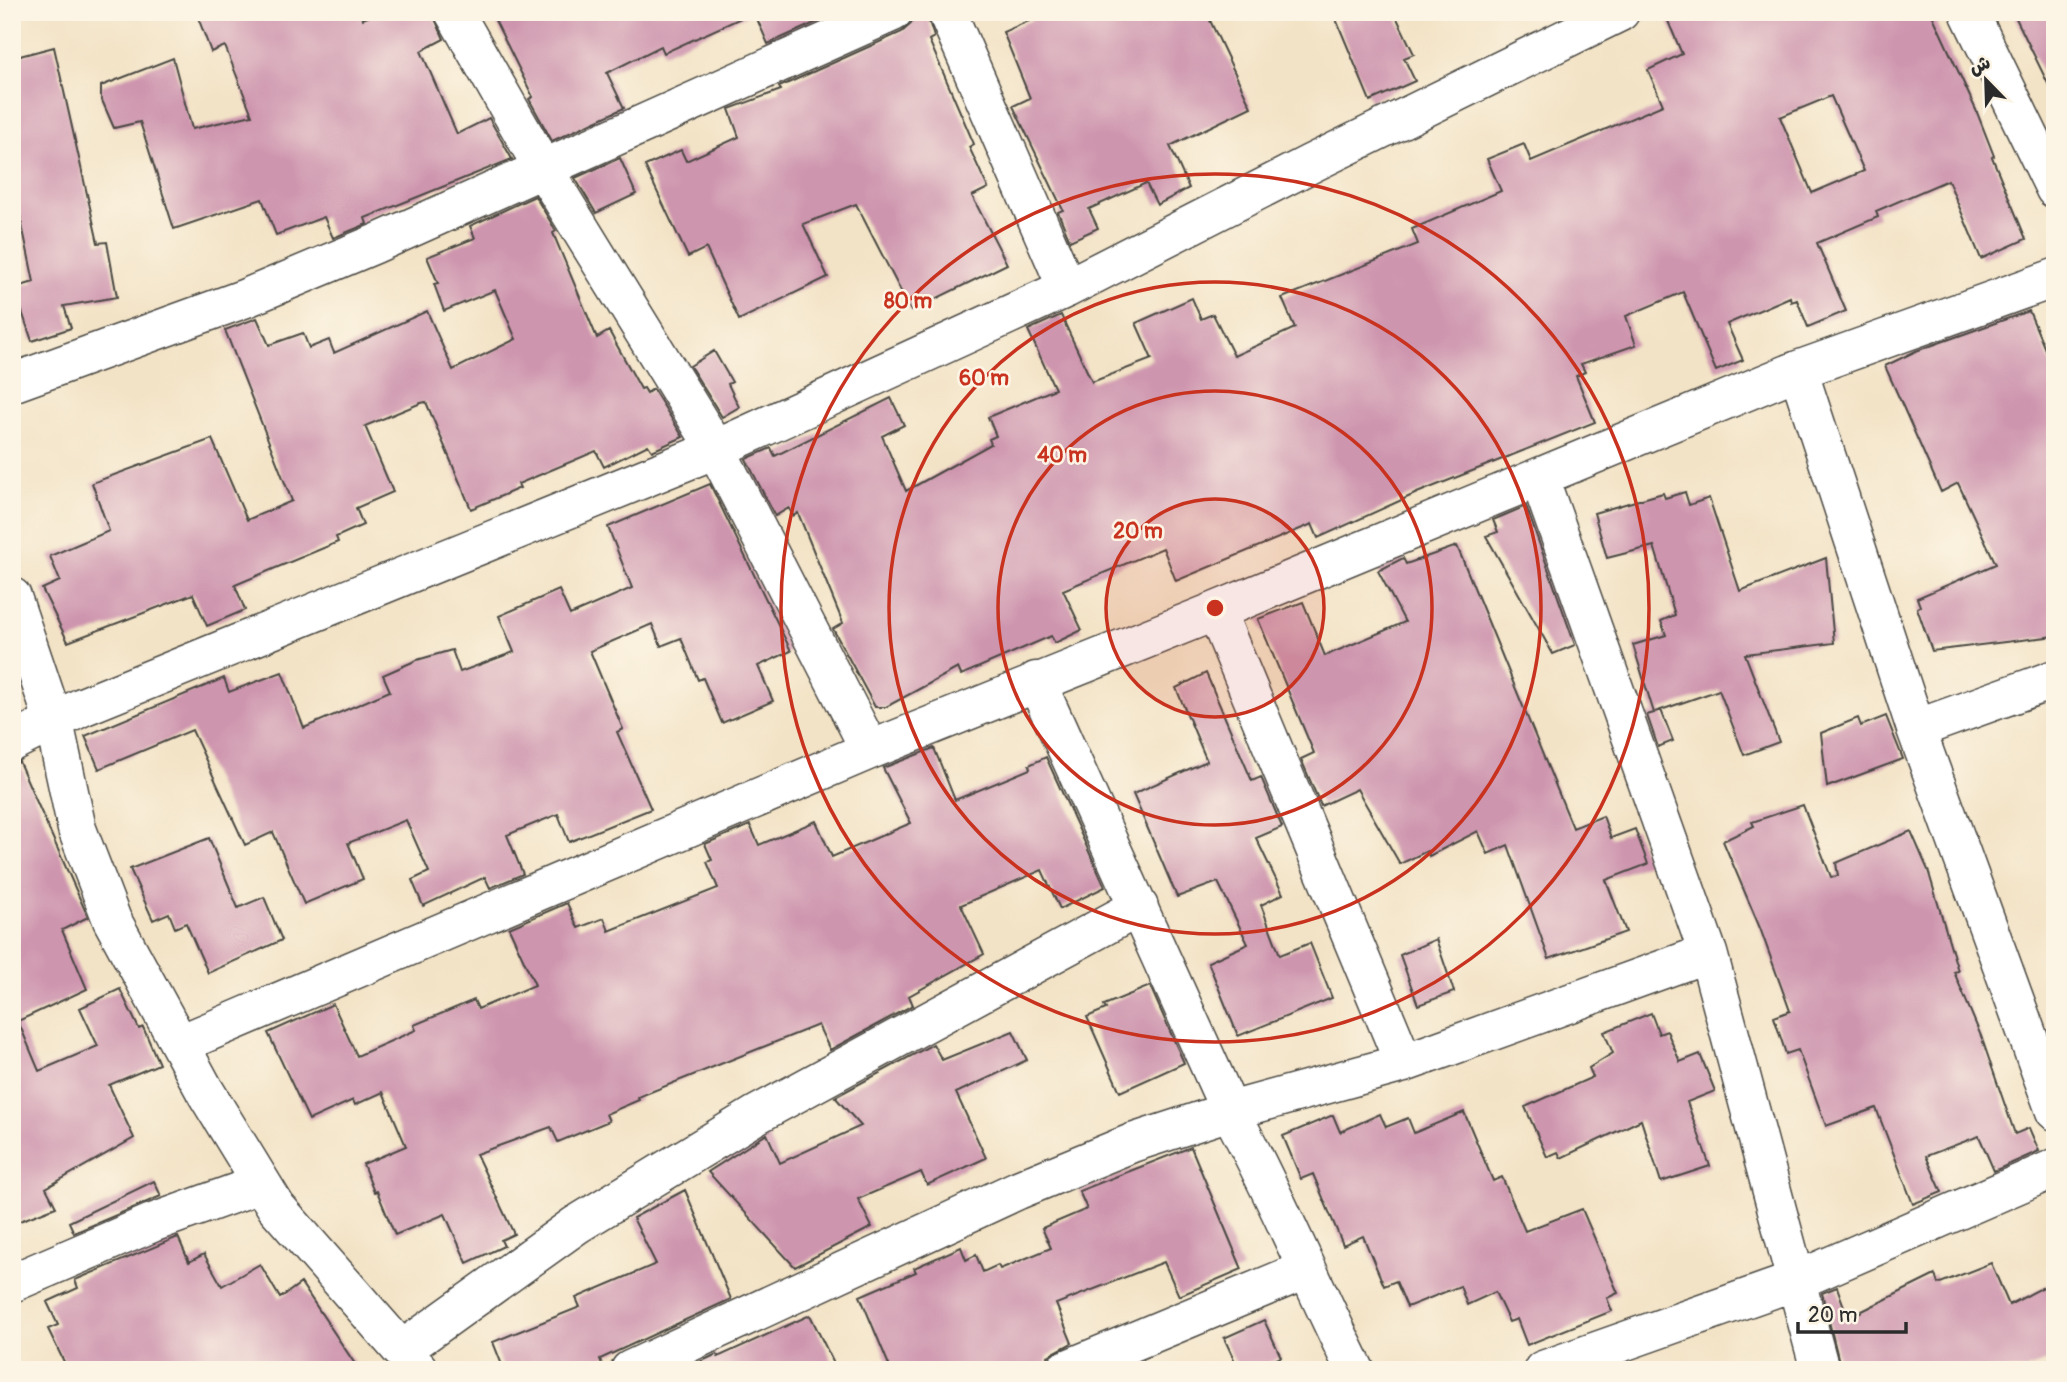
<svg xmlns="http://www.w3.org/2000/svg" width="2067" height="1382" font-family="Pangolin,'Playpen Sans Arabic',sans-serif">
<rect width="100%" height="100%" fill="#fcf5e5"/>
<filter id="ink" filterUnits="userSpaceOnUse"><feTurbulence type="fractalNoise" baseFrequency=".0143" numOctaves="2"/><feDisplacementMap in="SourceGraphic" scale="14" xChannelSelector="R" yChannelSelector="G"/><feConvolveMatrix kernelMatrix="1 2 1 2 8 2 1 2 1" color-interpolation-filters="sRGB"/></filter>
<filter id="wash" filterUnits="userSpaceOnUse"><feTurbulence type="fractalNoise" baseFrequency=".00686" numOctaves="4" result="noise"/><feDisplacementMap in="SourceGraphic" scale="28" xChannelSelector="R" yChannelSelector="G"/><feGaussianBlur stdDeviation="1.57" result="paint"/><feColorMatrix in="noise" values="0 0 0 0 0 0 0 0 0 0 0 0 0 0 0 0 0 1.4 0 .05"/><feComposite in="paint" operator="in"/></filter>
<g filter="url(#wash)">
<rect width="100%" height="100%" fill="#f3e3c6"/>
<g id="blocks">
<!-- building -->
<path fill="#ce95ae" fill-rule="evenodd" d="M196 12H360L363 19 380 12H432L444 39 421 51 457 134 489 118 512 159 365 218 367 224 333 238 324 217 276 235 262 199 174 229 140 122 114 128 101 98V86L173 58 192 129 252 115 225 46 211 52Z
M479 12H839L768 44 754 12 664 53 661 46 607 73 624 108 552 141 529 99 533 97 492 14 483 18Z
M915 12H926L934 37 929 40 974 144 969 147 988 188 972 196 1007 264 911 311 856 204 803 224 828 277 739 320 706 248 688 257 645 166 681 150 686 161 739 137 729 109 781 90 779 87 786 84 902 32 911 24Z
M1050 12H1206L1251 107 1170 146 1189 188 1157 205 1146 183 1089 209 1098 228 1070 241 1058 212 1063 210 1013 106 1030 98 1003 32Z
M1333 12H1394L1414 54 1404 58 1415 81 1370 101Z
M1690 12H1931L1976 110 1994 156 1992 157 2026 239 1981 259 1948 180 1876 211 1878 217 1817 243 1846 311 1808 327 1797 300 1791 302 1790 297 1727 324 1743 360 1716 371 1683 292 1626 316 1636 345 1581 364 1585 372 1576 376 1595 422 1417 493 1318 538 1312 524 1176 581 1163 548 1063 590 1082 630 1055 643 1051 636 961 675 958 668 886 707H875L833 629 843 623 798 513 793 516 789 508 775 516 746 459 771 448 775 456 891 398 904 425 882 436 906 491 991 444 989 439 996 436 988 417 1055 389 1028 330 1061 315 1092 382 1152 359 1136 323 1192 298 1201 319 1213 314 1234 356 1295 328 1282 298 1418 244 1412 229 1501 191 1487 159 1524 144 1531 161 1663 105 1648 70 1682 54 1668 21ZM1831 96 1864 171 1812 193 1780 117Z
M2013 12H2055V98Z
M54 47 98 243 107 242 117 297 64 306 71 328 32 341 14 288 34 282 12 177V58Z
M620 158 636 194 596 213 575 178Z
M535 196 556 231 553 233 597 338 609 331 641 389 644 388 647 393 653 389 683 437 652 451 648 445 604 467 596 451 518 484 520 488 471 509 426 402 421 403 365 426 393 492 356 508 363 525 336 537 338 542 235 585 245 610 207 626 193 594 68 642 42 589 60 581 50 556 109 531 92 483 212 439 247 520 292 501 225 330 257 318 269 345 303 333 309 348 329 340 334 353 427 311 453 370 516 339 495 290 444 311 434 284 438 283 427 257 475 238 470 226Z
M2029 311 2055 373V636L1932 651 1917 608 1920 606 1917 598 1996 564 1958 483 1941 492 1885 366 1916 351Z
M714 351 732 382 728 384 739 407 722 417 690 366Z
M710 484 791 651 758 666 773 701 722 723 703 678 698 680 681 638 661 646 652 624 590 651 623 729 617 732 651 809 569 842 558 814 507 835 523 874 490 888 485 877 423 906 412 880 429 872 406 820 348 843 363 879 304 904 273 832 245 845 192 730 99 769 85 736 224 678 229 692 282 672 304 728 390 691 383 675 417 660 452 650 460 672 514 652 499 616 559 590 570 615 632 588 608 527Z
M1685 492 1689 505 1709 498 1740 591 1826 558 1834 643 1745 654 1779 742 1744 755 1719 690 1655 712 1661 710 1673 741 1658 747 1647 715 1654 713 1633 645 1666 635 1661 621 1675 615 1654 546 1607 558 1594 513 1663 493 1665 498Z
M1526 506 1575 645 1553 654 1486 536 1498 532 1493 520Z
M1457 546 1573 828 1603 816 1611 838 1635 829 1648 864 1606 880 1626 932 1549 959 1508 845 1488 854 1478 831 1429 856 1427 851 1400 864 1357 789 1321 806 1301 759 1314 753 1258 619 1303 602 1325 656 1405 622 1378 571 1403 558 1406 564Z
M1206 673 1252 781 1261 777 1282 827 1256 838 1283 894 1261 905 1280 955 1310 943 1332 998 1238 1036 1208 962 1248 944 1218 882 1177 897 1133 794 1207 761 1176 688Z
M1886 716 1903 759 1827 787 1821 733 1858 718 1861 726Z
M934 748 955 800 1030 769 1029 765 1046 757 1105 887 1060 909 1042 870 961 905 984 954 909 996 913 1005 830 1050 818 1025 638 1097 639 1100 606 1114 609 1121 558 1142 551 1127 476 1154 514 1234 501 1240 504 1246 467 1263 445 1214 395 1235 377 1191 374 1192 363 1164 406 1146 383 1092 355 1105 353 1100 309 1120 268 1033 333 1004 357 1056 416 1030 414 1025 474 1000 478 1009 535 985 509 928 567 903 578 928 604 918 609 931 718 888 707 862 712 860 705 844 750 825 759 845 816 821 832 857 911 823 883 768Z
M19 762 88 917 62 930 87 989 18 1021 39 1071 98 1046 80 1008 120 989 139 1029 143 1027 159 1064 109 1085 134 1138 46 1188 56 1207 12 1224V764Z
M1803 805 1831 877 1838 876 1836 863 1911 831 1928 870 1958 971 1954 972 1981 1036 2015 1134 2029 1128 2039 1151 1994 1171 1979 1136 1926 1156 1942 1192 1913 1204 1876 1108 1826 1126 1798 1050 1786 1054 1774 1017 1790 1011 1760 928 1723 841 1754 826 1752 822Z
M209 838 238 908 264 897 282 940 208 973 186 923 175 928 169 913 153 920 130 869Z
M1436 939 1454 992 1418 1005 1400 955Z
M1150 986 1184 1063 1120 1092 1087 1017 1106 1009 1104 1005Z
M1651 1013 1659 1034 1667 1031 1680 1062 1700 1054 1715 1091 1687 1102 1710 1166 1661 1182 1641 1120 1561 1158 1558 1152 1547 1157 1525 1107 1593 1077 1589 1068 1613 1053 1604 1032Z
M1013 1031 1027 1060 956 1093 986 1158 927 1185 921 1172 858 1199 872 1227 795 1267 708 1172 767 1134 780 1163 861 1126 835 1097 933 1044 942 1060Z
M1464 1112 1493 1181 1502 1177 1525 1231 1582 1209 1618 1293 1607 1298 1612 1311 1527 1345 1517 1319 1509 1322 1495 1292 1467 1305 1460 1286 1407 1307 1396 1281 1384 1286 1363 1236 1343 1245 1313 1174 1301 1179 1283 1136 1333 1115 1340 1132 1380 1114 1386 1127 1408 1118 1414 1133Z
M1191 1147 1242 1269 1179 1296 1164 1262 1056 1304 1072 1343 1048 1356 1044 1370H891L860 1296 916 1272 914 1268 961 1247 966 1260 976 1255 983 1272 998 1265 1000 1269 1051 1248 1042 1228 1087 1209 1079 1191Z
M154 1181 161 1196 74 1233 69 1222Z
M685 1190 731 1299 600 1359 604 1370H504L493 1342 580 1307 576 1298 656 1264 633 1218Z
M178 1237 189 1262 204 1254 222 1286 260 1264 280 1298 301 1283 359 1370H68L48 1329 58 1325 47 1302 78 1288 75 1280Z
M1991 1263 2009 1305 2055 1281V1357L2025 1370H1841L1822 1293 1837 1287 1848 1318 1935 1275 1938 1284Z
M810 1315 837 1370H683L717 1354 718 1357Z
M1264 1320 1281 1357 1254 1370H1239L1224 1338Z"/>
</g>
</g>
<g filter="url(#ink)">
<use href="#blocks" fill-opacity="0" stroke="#494742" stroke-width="2"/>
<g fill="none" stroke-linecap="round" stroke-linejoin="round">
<defs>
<path id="minor" d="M454 12 544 170 716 449 870 750
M947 12 1067 288
M1969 12 2055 189
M1798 370 1916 729 2055 1111
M12 383 246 298 375 244 893 12
M1539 477 1708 953 1820 1370
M12 597 54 722 77 829 112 920 205 1091 276 1207 419 1370
M1216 611 1404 1063
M1036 681 1230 1111C1276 1195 1312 1284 1355 1370
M1916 729 2055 679
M12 742 82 707 716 449 1067 288 1310 164 1620 12
M180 1044 870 750 1216 611 1798 370 2055 278
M12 1283 152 1223 260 1184
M402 1350 576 1225 756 1115 1139 907
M630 1370 1018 1190 1132 1143 1230 1111 1404 1063 1708 953
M1065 1370 1305 1270
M1543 1370 1798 1280 2055 1168"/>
</defs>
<!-- minor casing -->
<use href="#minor" stroke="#494742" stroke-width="41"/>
<!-- minor -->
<use href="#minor" stroke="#fff" stroke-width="38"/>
</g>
</g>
<!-- distance rings -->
<circle cx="1215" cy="608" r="109" fill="#c8321e" fill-opacity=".12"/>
<g fill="none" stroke="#c8321e" stroke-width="3.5">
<circle cx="1215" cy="608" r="109"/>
<circle cx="1215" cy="608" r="217"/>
<circle cx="1215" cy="608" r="326"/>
<circle cx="1215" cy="608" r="434"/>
</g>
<circle cx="1215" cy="608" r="10" fill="#c8321e" stroke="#fcf5e5" stroke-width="3.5"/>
<g font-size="21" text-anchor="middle" font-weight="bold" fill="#c8321e" stroke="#fcf5e5" stroke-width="5" stroke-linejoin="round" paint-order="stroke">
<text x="908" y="308">80 m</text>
<text x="984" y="385">60 m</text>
<text x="1062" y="462">40 m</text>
<text x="1138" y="538">20 m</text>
</g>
<!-- margin -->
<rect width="2067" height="1382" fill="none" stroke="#fcf5e5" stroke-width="42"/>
<!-- north arrow -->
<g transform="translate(1986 80) rotate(337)" stroke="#fcf5e5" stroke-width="5" paint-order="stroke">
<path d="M0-5L12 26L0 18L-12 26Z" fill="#2b2b2b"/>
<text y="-10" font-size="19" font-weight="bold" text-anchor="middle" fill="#2b2b2b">ش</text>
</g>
<!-- scale -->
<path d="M1798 1322v10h108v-10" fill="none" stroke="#2b2b2b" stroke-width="3.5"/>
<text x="1808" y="1322" font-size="21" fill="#2b2b2b" stroke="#fcf5e5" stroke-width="5" paint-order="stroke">20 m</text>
</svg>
